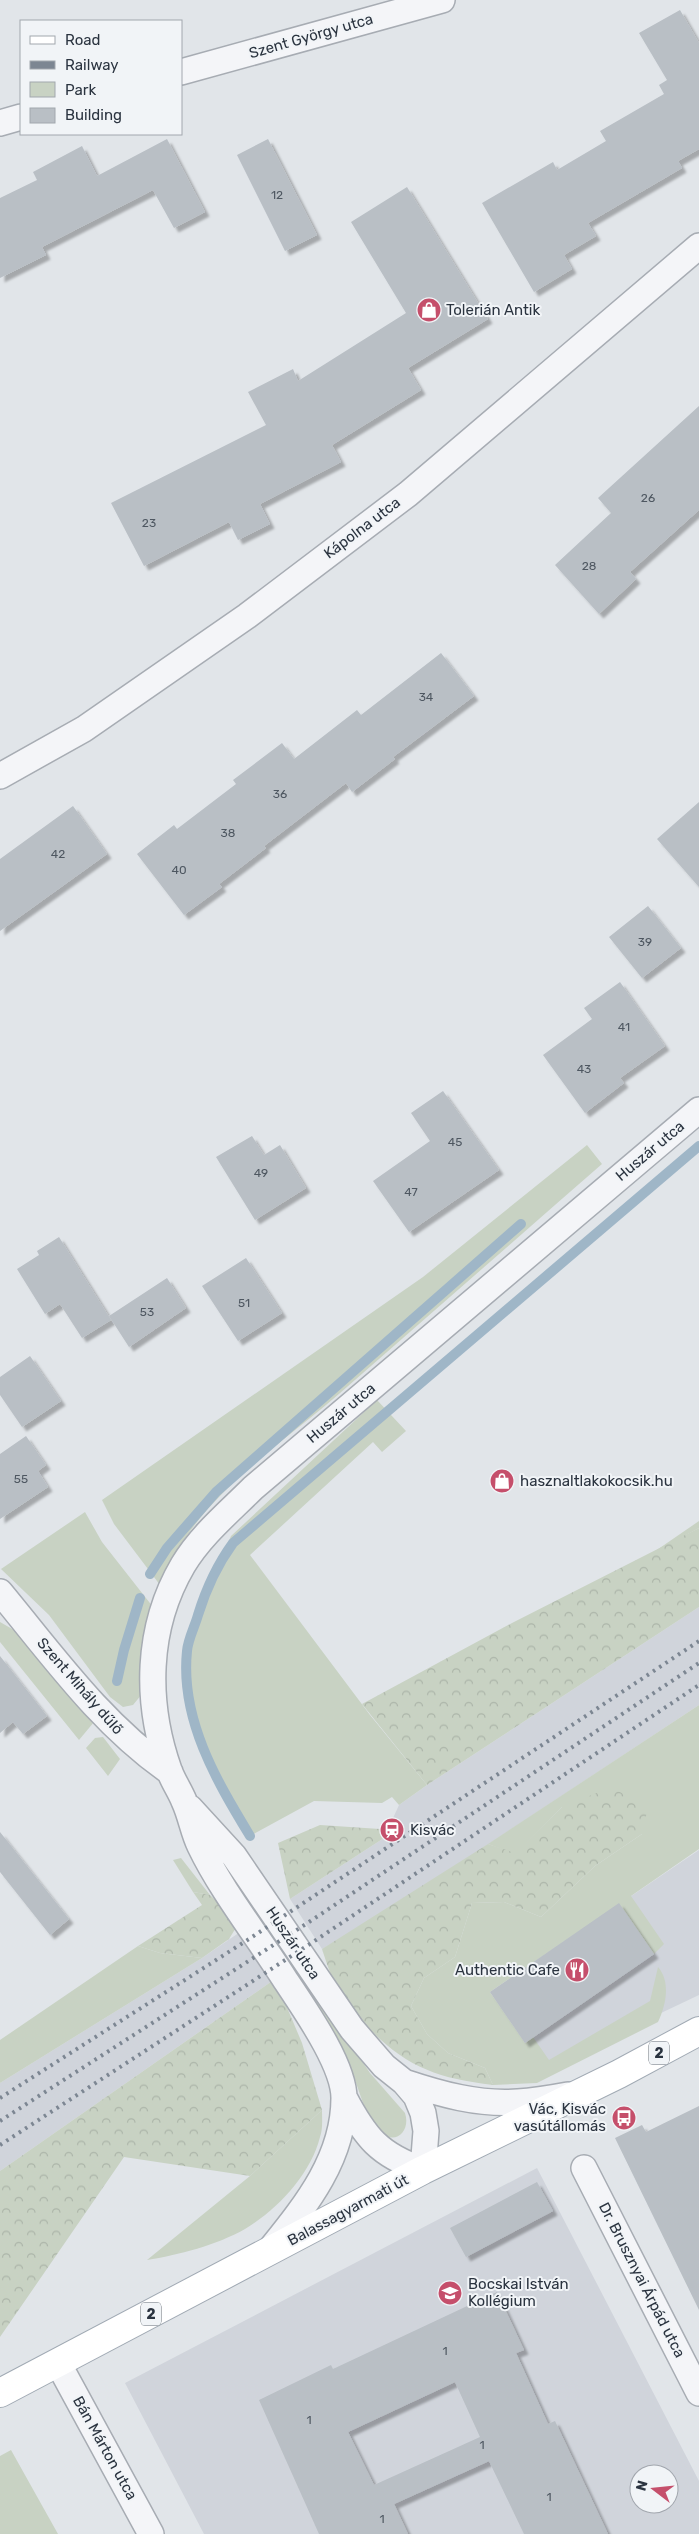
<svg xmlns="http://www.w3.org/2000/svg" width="699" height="2534" font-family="Rubik,sans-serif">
<defs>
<pattern id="forest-crowns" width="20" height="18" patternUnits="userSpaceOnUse" patternTransform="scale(1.25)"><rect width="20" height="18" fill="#c8d2c3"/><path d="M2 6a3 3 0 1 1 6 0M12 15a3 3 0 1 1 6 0" fill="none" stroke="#acb5a9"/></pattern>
<filter id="shadow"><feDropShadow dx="4.5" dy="4.5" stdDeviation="1" flood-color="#0004"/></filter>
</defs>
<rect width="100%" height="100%" fill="#e1e5e9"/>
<!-- built -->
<path fill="#d0d4db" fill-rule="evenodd" d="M699 1607V1705L371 1922 322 1949 290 1899 384 1838 399 1805 427 1785Z
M699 1850V1995L541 2070 490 1992Z
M243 1930 275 1979 0 2171V2083L202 1958Z
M537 2168 699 2481V2534H204L125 2383ZM639 2474H669V2504H639Z"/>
<!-- green -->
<path fill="#c8d2c3" d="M587 1145 602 1164C517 1238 432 1313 347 1387 279 1447 195 1497 160 1585L114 1524 102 1500 423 1277Z
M377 1400 406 1431 382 1452 373 1442 250 1555 370 1715 427 1785 399 1805 392 1797 382 1803 314 1801 250 1836 219 1785 205 1754 187 1693V1646L202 1602 231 1536Z
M85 1512 102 1542 153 1607 142 1694 133 1705 123 1707 110 1697 49 1615 1 1569Z
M699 1521V1528L651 1554Z
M0 1622 26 1637 58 1674 70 1698 94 1722 79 1740 0 1642Z
M699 1705V1849L631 1896 664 1944 654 1954 619 1904 490 1992 525 2043 533 2037 549 2060 650 2001 658 1967C671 1982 666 2005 658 2022L537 2083 493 2085 485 2068 448 2053 427 2034 411 2006 424 1978 455 1957 472 1903 504 1902 541 1917 595 1866 642 1834 562 1807 515 1854 488 1844Z
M103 1737 120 1759 108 1776 86 1748 95 1738Z
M181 1858 210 1895 193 1892 173 1860Z
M138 1946 160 1953 202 1958 0 2083V2040Z
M297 1965 370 2073 405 2113C411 2131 395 2146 381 2132 362 2114 360 2086 348 2064 330 2032 309 2001 290 1970Z
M322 2110C322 2119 323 2129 320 2137 311 2174 277 2210 245 2229 217 2245 178 2255 147 2260L250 2176Z
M11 2450 58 2534H0V2456Z"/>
<!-- forest -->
<path fill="url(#forest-crowns)" d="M699 1528V1607L427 1785 362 1704 512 1623Z
M609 1788 649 1803 642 1834 595 1866 541 1917 504 1902 472 1903 455 1957 424 1978 411 2006 427 2034 448 2053 485 2068 493 2085C435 2078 403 2066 362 2021 355 2013 344 2005 340 1995 332 1980 327 1964 322 1949L488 1844 515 1853 562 1807Z
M320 1825 380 1829 384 1838 290 1899 278 1843Z
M193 1892 210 1895 227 1911 237 1926 229 1939 202 1958 160 1953 138 1946 202 1905Z
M275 1979 302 2043 322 2110 250 2176 124 2157 0 2337V2171Z"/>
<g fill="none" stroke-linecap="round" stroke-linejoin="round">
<!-- stream -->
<path stroke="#9fb6c7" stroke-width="10" d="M150 1574 167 1548 216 1492 521 1224
M117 1681 124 1650 140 1598
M250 1836C216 1780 180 1719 187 1651 188 1639 195 1626 198 1615 206 1589 217 1565 233 1543L699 1146"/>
</g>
<!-- building -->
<path fill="#b9bfc5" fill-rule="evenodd" filter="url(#shadow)" d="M680 10 699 43V149L678 161 682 168 588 223 596 236 564 255 572 269 534 292 482 203 553 162 557 170 606 141 600 131 664 94 659 85 667 80 639 33Z
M167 139 205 212 174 228 153 190 42 247 46 255 0 278V198L37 180 33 172 82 146 97 176Z
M268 139 317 235 285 251 237 155Z
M407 187 488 319 408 368 421 390 332 445 341 462 260 504 270 524 238 540 229 522 144 566 111 503 266 425 248 392 293 369 298 381 406 313 351 222Z
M699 406V510L630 572 636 579 599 614 555 565 611 513 598 498Z
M441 653 474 696 393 757 395 759 352 792 346 783 264 846 266 848 219 884 222 887 184 915 137 854 174 825 177 829 236 784 233 780 282 743 294 759 357 710 361 715Z
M699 802V887L657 839Z
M73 806 107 854 0 931V859Z
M648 906 681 948 642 978 609 937Z
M620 982 665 1046 620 1078 624 1083 585 1113 543 1055 592 1019 584 1008Z
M443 1091 499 1170 409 1232 373 1181 430 1141 411 1113Z
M252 1136 264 1155 280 1145 306 1188 255 1220 216 1157Z
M59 1237 111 1320 82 1338 60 1304 45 1314 17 1269 39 1255 37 1251Z
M246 1258 282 1313 238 1341 202 1286Z
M167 1278 186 1308 129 1347 109 1316Z
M30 1356 61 1401 22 1427 0 1395V1377Z
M26 1436 46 1465 38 1471 48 1487 0 1519V1454Z
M0 1656 47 1716 23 1734 13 1722 0 1733Z
M0 1832 69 1919 50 1935 0 1872Z
M619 1903 654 1954 525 2043 490 1992Z
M699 2106V2310L615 2138 642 2125 646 2132Z
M537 2182 553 2211 466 2257 450 2228Z
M497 2292 524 2350 516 2353 548 2424 555 2421 608 2534H524L489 2461 394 2504 408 2534H319L259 2400 331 2365 333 2369ZM455 2382 480 2437 374 2485 348 2432Z"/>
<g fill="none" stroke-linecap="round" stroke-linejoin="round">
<defs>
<path id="minor" d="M181 72 442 0
M0 123 21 117
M0 776 84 729 247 616 408 494 699 246
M0 1592C53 1656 101 1724 170 1772
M190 1808 234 1856 352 2029 384 2066 404 2082 416 2096 423 2113 426 2131 423 2170C379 2155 365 2137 344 2097
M404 2082C440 2094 479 2105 518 2102 535 2101 552 2098 568 2095
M584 2168 699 2393
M269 2251C305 2206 344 2159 344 2098 344 2064 303 2007 284 1978 258 1937 221 1890 200 1846 193 1832 191 1816 184 1801 180 1791 173 1781 169 1770 145 1702 146 1628 183 1565 201 1535 229 1512 253 1488L699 1110
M58 2363 151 2534"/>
<path id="primary" d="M0 2393 423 2170 619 2074 699 2031"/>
</defs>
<!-- minor casing -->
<use href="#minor" stroke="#a7acb3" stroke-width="28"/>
<!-- primary casing -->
<use href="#primary" stroke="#a1aab4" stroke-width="30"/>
<!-- minor -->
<use href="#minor" stroke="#f4f5f8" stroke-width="25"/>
<!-- primary -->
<use href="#primary" stroke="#fff" stroke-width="28"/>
<!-- rail -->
<path stroke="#7c8692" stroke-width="4" stroke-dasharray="2.5 5" stroke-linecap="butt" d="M0 2098 249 1939 699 1641
M0 2121 306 1924 699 1663
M0 2145 316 1940 699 1685"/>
</g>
<!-- icons -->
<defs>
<symbol id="shop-disc" viewBox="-11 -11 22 22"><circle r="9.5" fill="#c54f6b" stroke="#f1f4f7"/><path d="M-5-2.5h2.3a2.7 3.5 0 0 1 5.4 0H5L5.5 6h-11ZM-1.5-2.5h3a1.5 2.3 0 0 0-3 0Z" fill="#fff"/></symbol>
<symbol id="station-disc" viewBox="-11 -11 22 22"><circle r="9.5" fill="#c54f6b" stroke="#f1f4f7"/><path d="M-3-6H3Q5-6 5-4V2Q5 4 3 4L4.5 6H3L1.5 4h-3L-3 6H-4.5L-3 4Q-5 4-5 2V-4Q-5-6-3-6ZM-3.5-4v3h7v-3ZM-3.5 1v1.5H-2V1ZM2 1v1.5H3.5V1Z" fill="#fff"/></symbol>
<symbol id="restaurant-disc" viewBox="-11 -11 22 22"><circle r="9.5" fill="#c54f6b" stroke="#f1f4f7"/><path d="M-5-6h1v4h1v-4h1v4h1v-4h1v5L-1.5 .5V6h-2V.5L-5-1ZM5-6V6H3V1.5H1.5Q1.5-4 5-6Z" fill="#fff"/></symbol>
<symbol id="bus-disc" viewBox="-11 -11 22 22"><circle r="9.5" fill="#c54f6b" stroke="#f1f4f7"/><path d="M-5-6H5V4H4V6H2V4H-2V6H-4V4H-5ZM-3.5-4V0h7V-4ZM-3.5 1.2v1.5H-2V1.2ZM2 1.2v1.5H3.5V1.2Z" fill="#fff"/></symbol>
<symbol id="school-disc" viewBox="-11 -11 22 22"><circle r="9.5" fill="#c54f6b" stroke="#f1f4f7"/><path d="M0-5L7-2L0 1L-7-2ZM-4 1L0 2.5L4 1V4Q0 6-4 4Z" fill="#fff"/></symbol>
</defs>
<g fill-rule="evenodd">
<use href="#shop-disc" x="415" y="296" width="28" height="28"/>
<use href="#shop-disc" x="488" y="1467" width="28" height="28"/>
<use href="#station-disc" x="378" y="1816" width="28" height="28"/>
<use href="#restaurant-disc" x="563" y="1956" width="28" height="28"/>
<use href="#bus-disc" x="610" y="2104" width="28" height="28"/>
<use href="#school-disc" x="436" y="2279" width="28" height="28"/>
</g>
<g text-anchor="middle" stroke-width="4" stroke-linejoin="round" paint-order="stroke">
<!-- number labels -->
<g font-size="12" fill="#4e5761">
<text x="277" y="199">12</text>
<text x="648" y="502">26</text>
<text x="149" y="527">23</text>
<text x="589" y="570">28</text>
<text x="426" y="701">34</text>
<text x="280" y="798">36</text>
<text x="228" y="837">38</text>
<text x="58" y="858">42</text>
<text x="179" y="874">40</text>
<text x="645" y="946">39</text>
<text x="624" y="1031">41</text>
<text x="584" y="1073">43</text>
<text x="455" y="1146">45</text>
<text x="261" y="1177">49</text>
<text x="411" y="1196">47</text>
<text x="244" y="1307">51</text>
<text x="147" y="1316">53</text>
<text x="21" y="1483">55</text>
<text x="445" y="2355">1</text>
<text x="309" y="2424">1</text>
<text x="482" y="2449">1</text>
<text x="549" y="2501">1</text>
<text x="382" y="2523">1</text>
</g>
<!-- shield labels -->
<g fill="#f1f4f7" stroke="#666e77" stroke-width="1">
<rect x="649" y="2041.5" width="20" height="23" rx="4"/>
<rect x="141" y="2302.5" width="20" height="23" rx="4"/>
</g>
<g font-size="14" font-weight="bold" fill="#2b3440">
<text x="659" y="2058">2</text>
<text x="151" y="2319">2</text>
</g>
<!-- street labels -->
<g font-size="15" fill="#2b3440" stroke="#f1f4f7">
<text transform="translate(311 36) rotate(-16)" y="5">Szent György utca</text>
<text transform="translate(362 528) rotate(-37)" y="5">Kápolna utca</text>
<text transform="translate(650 1151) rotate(-40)" y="5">Huszár utca</text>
<text transform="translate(341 1413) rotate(-40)" y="5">Huszár utca</text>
<text transform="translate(80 1686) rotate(49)" y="5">Szent Mihály dűlő</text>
<text transform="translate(293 1943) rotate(56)" y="5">Huszár utca</text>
<text transform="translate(348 2210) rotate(-28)" y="5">Balassagyarmati út</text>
<text transform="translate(642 2280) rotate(63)" y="5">Dr. Brusznyai Árpád utca</text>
<text transform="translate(105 2448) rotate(61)" y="5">Bán Márton utca</text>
</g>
<!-- poi labels -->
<g font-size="15" fill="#2b3440" stroke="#f1f4f7" text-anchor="start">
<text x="446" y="315">Tolerián Antik</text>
<text x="520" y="1486">hasznaltlakokocsik.hu</text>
<text x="410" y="1835">Kisvác</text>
<text x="560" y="1975" text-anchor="end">Authentic Cafe</text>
<text x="606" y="2114" text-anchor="end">Vác, Kisvác<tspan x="606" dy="17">vasútállomás</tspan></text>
<text x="468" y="2289">Bocskai István<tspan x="468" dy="17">Kollégium</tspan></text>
</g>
</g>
<!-- legend -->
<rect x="20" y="20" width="162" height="115" fill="#f1f4f7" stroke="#a2a7ae"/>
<rect x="30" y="36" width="25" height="8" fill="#ffffff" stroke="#a2a7ae"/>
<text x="65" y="45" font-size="15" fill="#2b3440">Road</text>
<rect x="30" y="61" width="25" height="8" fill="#7c8692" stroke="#a2a7ae"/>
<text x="65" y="70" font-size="15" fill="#2b3440">Railway</text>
<rect x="30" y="82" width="25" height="15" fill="#c8d2c3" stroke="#a2a7ae"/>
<text x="65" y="95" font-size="15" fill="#2b3440">Park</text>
<rect x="30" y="108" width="25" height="15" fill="#b9bfc5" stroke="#a2a7ae"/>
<text x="65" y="120" font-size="15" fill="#2b3440">Building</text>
<!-- north arrow -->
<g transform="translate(654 2489) rotate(286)"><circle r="24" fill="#f1f4f7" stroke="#a2a7ae"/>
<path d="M0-4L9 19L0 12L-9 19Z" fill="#c54f6b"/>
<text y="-8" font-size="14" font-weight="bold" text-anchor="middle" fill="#2b3440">N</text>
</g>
</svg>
